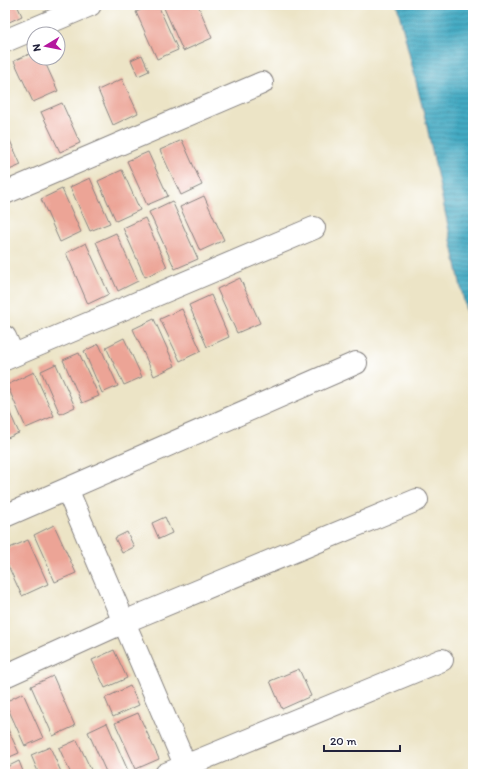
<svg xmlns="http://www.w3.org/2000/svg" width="478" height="779" font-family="Itim,sans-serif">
<defs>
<pattern id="water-rules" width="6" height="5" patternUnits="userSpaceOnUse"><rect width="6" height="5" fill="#43aac3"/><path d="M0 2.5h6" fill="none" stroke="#388aa0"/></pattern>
</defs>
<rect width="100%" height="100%" fill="#fff"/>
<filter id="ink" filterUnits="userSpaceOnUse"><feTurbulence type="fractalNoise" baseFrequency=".025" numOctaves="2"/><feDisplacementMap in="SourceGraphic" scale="8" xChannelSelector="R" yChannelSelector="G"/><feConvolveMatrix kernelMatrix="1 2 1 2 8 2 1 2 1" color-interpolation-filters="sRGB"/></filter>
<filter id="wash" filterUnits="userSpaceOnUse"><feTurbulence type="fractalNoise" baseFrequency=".012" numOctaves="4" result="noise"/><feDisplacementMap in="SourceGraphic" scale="16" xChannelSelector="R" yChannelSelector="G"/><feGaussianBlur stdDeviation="0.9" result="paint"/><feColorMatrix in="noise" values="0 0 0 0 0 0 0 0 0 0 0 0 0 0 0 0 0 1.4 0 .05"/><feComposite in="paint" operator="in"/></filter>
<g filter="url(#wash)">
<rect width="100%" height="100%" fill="#ece4c6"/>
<!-- water -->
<path fill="url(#water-rules)" stroke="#32667f" d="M397 5H473V344L426 122Z"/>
<g id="blocks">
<!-- building -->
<path fill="#eca496" d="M5 5H17L22 16 5 24Z
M151 5H158L178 50 157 59 136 12Z
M170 5H198L212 38 183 51 164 8Z
M34 52V58H43L58 91 33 102 14 61Z
M142 55 149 71 138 76 131 60Z
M122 79 138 113 113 125 98 90Z
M62 103 80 143 60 152 41 112Z
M7 134 21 165 7 171 5 167V135Z
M182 140 202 185 181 195 160 150Z
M148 152 168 196 147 205 127 161Z
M122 170 140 210 116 221 98 181Z
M90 178 110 223 90 231 70 187Z
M62 189 81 232 60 242 41 199Z
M204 196 224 240 200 251 180 207Z
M172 201 198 259 175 269 149 212Z
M145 218 167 267 145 277 123 228Z
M116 233 138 281 118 291 96 242Z
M86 243 109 294 88 304 66 253Z
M240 278 260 323 237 333 217 289Z
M211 295 229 337 207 347 189 305Z
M182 309 201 351 180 361 160 319Z
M154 319 175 366 154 376 133 329Z
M124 338 142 377 124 385 106 347Z
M99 344 118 386 102 393 84 351Z
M79 353 99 396 82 403 63 360Z
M56 364 75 407 60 414 41 371Z
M34 372 54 416 26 428 7 385Z
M5 402 19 433 5 439Z
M165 517 172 533 159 539 152 523Z
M54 525 76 573 55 582 34 535Z
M127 532 134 547 122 553 115 538Z
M28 540 48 584 22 596 5 559V550Z
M114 650 127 678 105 688 92 660Z
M299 669 311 696 282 709 270 681Z
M53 676 75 726 53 736 31 686Z
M130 686 139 705 113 717 105 698Z
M23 693 43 738 25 746 5 702Z
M138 713 159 759 136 769 115 723Z
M5 723 19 753 5 759Z
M107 723 129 773 127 774H107L88 732Z
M77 740 93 774H71L59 748Z
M50 747 62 774H39L31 755Z
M19 761 24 774H5V768Z"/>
</g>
</g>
<g filter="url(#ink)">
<use href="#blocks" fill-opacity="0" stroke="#878380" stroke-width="1"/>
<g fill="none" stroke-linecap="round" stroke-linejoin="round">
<defs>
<path id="minor" d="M5 41 90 5
M5 193 262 83
M5 337 13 355
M5 359 314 228
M67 489 189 774
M5 516 356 363
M5 676 124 622 417 500
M166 774 442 660"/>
</defs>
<!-- minor casing -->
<use href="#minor" stroke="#878380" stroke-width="24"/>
<!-- minor -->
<use href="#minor" stroke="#fff" stroke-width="22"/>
</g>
</g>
<!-- margin -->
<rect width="478" height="779" fill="none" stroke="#fff" stroke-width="20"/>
<!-- north arrow -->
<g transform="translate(46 46) rotate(260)"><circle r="19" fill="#ffffff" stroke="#a7a7b1"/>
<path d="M0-3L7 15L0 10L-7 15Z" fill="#b5179e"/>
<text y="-6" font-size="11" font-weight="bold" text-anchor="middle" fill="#22223b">N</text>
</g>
<!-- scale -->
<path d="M324 745v6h76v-6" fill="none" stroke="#22223b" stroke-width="2"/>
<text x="330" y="745" font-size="12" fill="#22223b" stroke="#ffffff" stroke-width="3" paint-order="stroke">20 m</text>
</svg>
